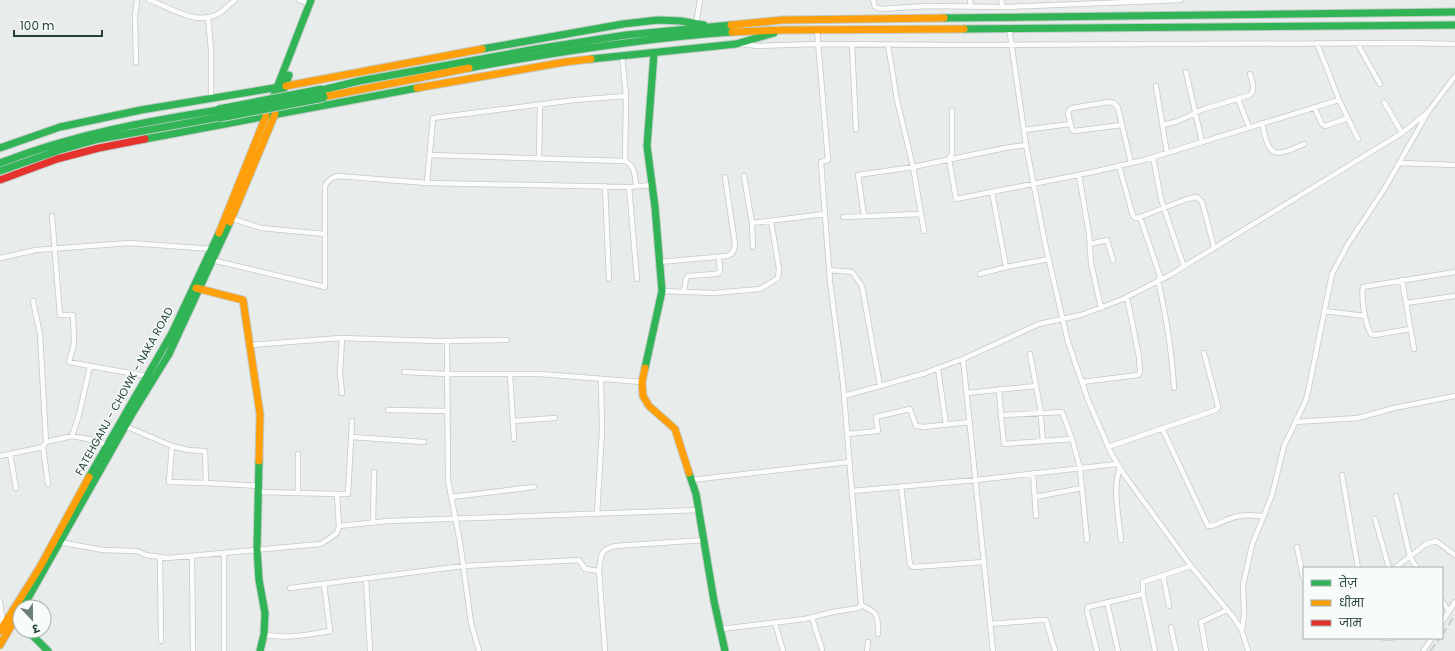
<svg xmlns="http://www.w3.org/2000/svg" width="1455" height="651" font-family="Poppins,'Noto Sans Devanagari',sans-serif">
<rect width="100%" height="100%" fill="#e8edeb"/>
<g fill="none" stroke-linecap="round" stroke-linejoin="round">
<defs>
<path id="street" d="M149 0C170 7 195 26 218 14 224 10 229 5 235 0
M299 0 309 4
M873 0 875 7 881 9 927 6 1003 7 1181 0
M970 0 971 7
M1001 0 1003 7
M208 17 211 50V98
M696 24 700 0
M1009 27 1026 145 1046 248 1068 342 1088 400 1111 453 1123 473 1191 566 1234 618 1242 631 1248 651
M1317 43 1339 100 1358 139
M1357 43 1380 84
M740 44 758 46 817 44 967 45 1410 43 1455 44
M852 44 856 130
M888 45 897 100 913 167 924 231
M136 62 135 17 137 0
M1186 72 1202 142
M1156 86 1167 153
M1238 99 1249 127
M1384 102 1402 133
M1314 107 1322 124 1325 126 1348 118
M952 110V154L949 159 956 199 1093 172 1144 160 1339 100
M1262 123C1269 156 1272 159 1304 144
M1122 125 1074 131 1072 130 1068 113 1069 110 1072 108 1109 102 1114 103 1118 108 1131 163
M1163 125 1178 121 1204 109 1250 95C1256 89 1252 81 1250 74
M1024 130 1070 124
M430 155 625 161 626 96 622 56
M1153 157 1161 199 1184 267
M539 158 540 104
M625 161C635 166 635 176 636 186
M1400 163 1455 165
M1119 166 1133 216 1135 218 1140 217 1187 199 1197 197 1202 202 1214 247
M1079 175 1089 234 1091 263 1101 308
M744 176 752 223 753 247
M427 183 433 118 575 100 626 96
M605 186 609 279
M629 187 637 279
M992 192 1006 267
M52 216 60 315H73L74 344 69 362 90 366 79 415 72 436
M864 216 858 175 913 167 1005 148 1026 145
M843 217 921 214
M1140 217 1161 279
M752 223 825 214
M325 234V186C328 180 331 178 338 176L427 183 629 187 652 185
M1090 244 1107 240 1113 260
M0 258 36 250 130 243 212 249
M212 260 325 287V234L261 228 230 218
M659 262 727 256C733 254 734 251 735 244L725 177
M829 270 852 272 862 286 880 386
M980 274 1006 267 1049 259
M1158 280C1166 316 1172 352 1174 388
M1402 280 1414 349
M662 291 714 293 760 289 778 278 779 269 771 221
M684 292 686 278 688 276 715 274 719 273 720 271 719 257
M1406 303 1455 296
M1324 311 1365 316
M1410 329 1375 335 1371 334C1365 324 1361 299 1363 287L1455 272
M342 338 340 373 342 393
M447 341 448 480 460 542 471 623 479 651
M250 345 340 338 440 341 507 340
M1030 354 1040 407 1043 441
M90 366 147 376
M938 368 963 359
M404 372 446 374H540L642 382
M510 374 514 439
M1082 382 1138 375 1140 372 1139 357 1127 297
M999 389 1001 415
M967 393 1036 386
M844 396 926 373 938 368 946 425
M388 410 448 411
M513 421 555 418
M1295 422 1358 418 1394 408 1455 396
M125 426 172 446 169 482 206 483
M1162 428 1208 526C1214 527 1221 522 1226 520 1239 514 1250 515 1264 516
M847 434 878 431 876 417 910 409 916 426 923 427 970 422
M351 437 424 442
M1072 439 1062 412 1001 415 1004 444 1072 439 1080 468 1087 540
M46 442 72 436 93 440 107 445
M172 446 188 450 205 451 206 483 259 486
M43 447 48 484
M1108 447 1216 410 1218 407 1217 402 1204 353
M10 454 16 488
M298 454V493
M0 456 43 447 46 442 40 334 33 301
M1120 468C1112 489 1119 518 1121 540
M1033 473 1036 516
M1342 475 1358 568
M691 480 849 462
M901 486 910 565 914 567 984 562
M852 491 976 480 1117 464
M259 492 337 494 339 526
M337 494H348L352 421
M1396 496 1410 557 1417 568
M451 497 534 487
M1035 497 1082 488
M597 514 602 431 601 379
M1375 519 1389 568
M373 523 374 472
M58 542 103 550 137 551 146 555 167 558 321 544 337 533 339 526 388 521 699 510
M1297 547 1304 581
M192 556 193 651
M160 557 161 641
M1395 568 1426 544 1436 541 1455 555
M599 571 605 651
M1163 575 1169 606
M366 579 370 651
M290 588 463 566 579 560 585 569 599 571C601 556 599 550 615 546L704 540
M0 601 3 626
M1442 601 1449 611
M1107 602 1118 651
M861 605C879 613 878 616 878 634
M812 618 822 649
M1442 622 1455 602
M775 623 783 651
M990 624 1041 620H1046L1055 651
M1171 627 1176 651
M721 629 805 619 833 612 858 608 860 607 861 603 843 383 830 281 821 162 828 160 817 30
M1242 631 1244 614 1243 585 1252 545 1272 495 1284 446 1306 400 1309 387 1332 274 1348 244 1385 188 1428 112 1455 76
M264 634C283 640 311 634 330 631L324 584
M1384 638H1392
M224 651V553
M867 651 868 642
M993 651 963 359 1039 324 1081 315 1123 299 1170 275 1402 133 1428 112
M1097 651 1087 611 1088 607 1143 594
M1155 651 1143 594V582L1191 566
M1206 651 1201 622 1227 610
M1423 651 1432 638"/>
<path id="fast" d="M944 18 1455 12
M964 29 1455 25
M482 49 623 24 658 20 681 21 704 25
M591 59 736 44 774 33
M469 68C556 52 644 38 732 32
M322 90 359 81 536 49 626 35 731 25
M275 114 289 75
M266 116 311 0
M145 139 417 88
M0 148 60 127 141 110 286 86
M0 163C73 135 142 122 219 110
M0 171 60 150 99 139 220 117
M645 368 662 291 655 207 647 146 654 53
M259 461 257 549 259 580 265 613 264 634 260 651
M689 473 696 494 714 601 725 651
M89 477 172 333 219 233
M23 607 132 414 169 354 230 222
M28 631 48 651"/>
<path id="slow" d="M731 25 782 20 944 18
M732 32 784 30 964 29
M286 86 482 49
M417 88 565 62 591 59
M323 97 469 68
M230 222 275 114
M219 233 266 116
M196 288 243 300 260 414 259 461
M645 368 642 382 643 396 649 406 675 429 689 473
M0 631 40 567 89 477
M0 645 20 611"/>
<path id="jam" d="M0 180 57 159 99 148 145 139"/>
</defs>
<!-- street casing -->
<use href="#street" stroke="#c5cac8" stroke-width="6"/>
<!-- fast casing -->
<use href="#fast" stroke="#c3cbc8" stroke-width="9"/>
<!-- slow casing -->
<use href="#slow" stroke="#c3cbc8" stroke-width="9"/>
<!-- jam casing -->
<use href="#jam" stroke="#c3cbc8" stroke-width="9"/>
<!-- street -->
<use href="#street" stroke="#fcfcfc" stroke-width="4.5"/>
<!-- fast -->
<use href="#fast" stroke="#30b455" stroke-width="7"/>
<!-- slow -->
<use href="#slow" stroke="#ff9f0a" stroke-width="7"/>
<!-- jam -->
<use href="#jam" stroke="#e5322d" stroke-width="7"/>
<!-- rail -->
<path stroke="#c9cdcc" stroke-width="2" stroke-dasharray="8 4" stroke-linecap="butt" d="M1442 635 1455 615
M1430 651 1440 638"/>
<defs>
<path id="fast-bridge" d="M219 110 322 90
M220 117 323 97"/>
</defs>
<!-- fast-bridge casing -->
<use href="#fast-bridge" stroke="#c3ccc9" stroke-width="11" stroke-linecap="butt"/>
<!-- fast-bridge -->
<use href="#fast-bridge" stroke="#30b455" stroke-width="9"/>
</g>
<g text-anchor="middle" stroke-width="3" stroke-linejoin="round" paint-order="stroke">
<!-- street labels -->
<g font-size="11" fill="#24423a" stroke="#f7fbf9">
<text transform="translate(124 391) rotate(-61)" y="4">FATEHGANJ - CHOWK - NAKA ROAD</text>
</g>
</g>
<!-- legend -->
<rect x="1303" y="567" width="140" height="72" fill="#f7fbf9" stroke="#a3b1ad"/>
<rect x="1311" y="580" width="20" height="6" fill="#30b455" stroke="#a3b1ad"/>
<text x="1339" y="587" font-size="12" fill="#24423a">तेज़</text>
<rect x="1311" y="600" width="20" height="6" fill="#ff9f0a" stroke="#a3b1ad"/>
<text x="1339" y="607" font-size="12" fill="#24423a">धीमा</text>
<rect x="1311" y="620" width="20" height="6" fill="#e5322d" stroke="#a3b1ad"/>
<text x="1339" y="627" font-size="12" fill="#24423a">जाम</text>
<!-- north arrow -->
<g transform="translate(32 619) rotate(158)"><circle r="19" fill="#f7fbf9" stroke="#a3b1ad"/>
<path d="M0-3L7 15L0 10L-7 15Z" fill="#697e78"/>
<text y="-6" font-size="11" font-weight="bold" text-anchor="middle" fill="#24423a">उ</text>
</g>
<!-- scale -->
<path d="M14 30v6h88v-6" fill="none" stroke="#24423a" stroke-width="2"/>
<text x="20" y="30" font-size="12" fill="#24423a" stroke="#f7fbf9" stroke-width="3" paint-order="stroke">100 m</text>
</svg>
